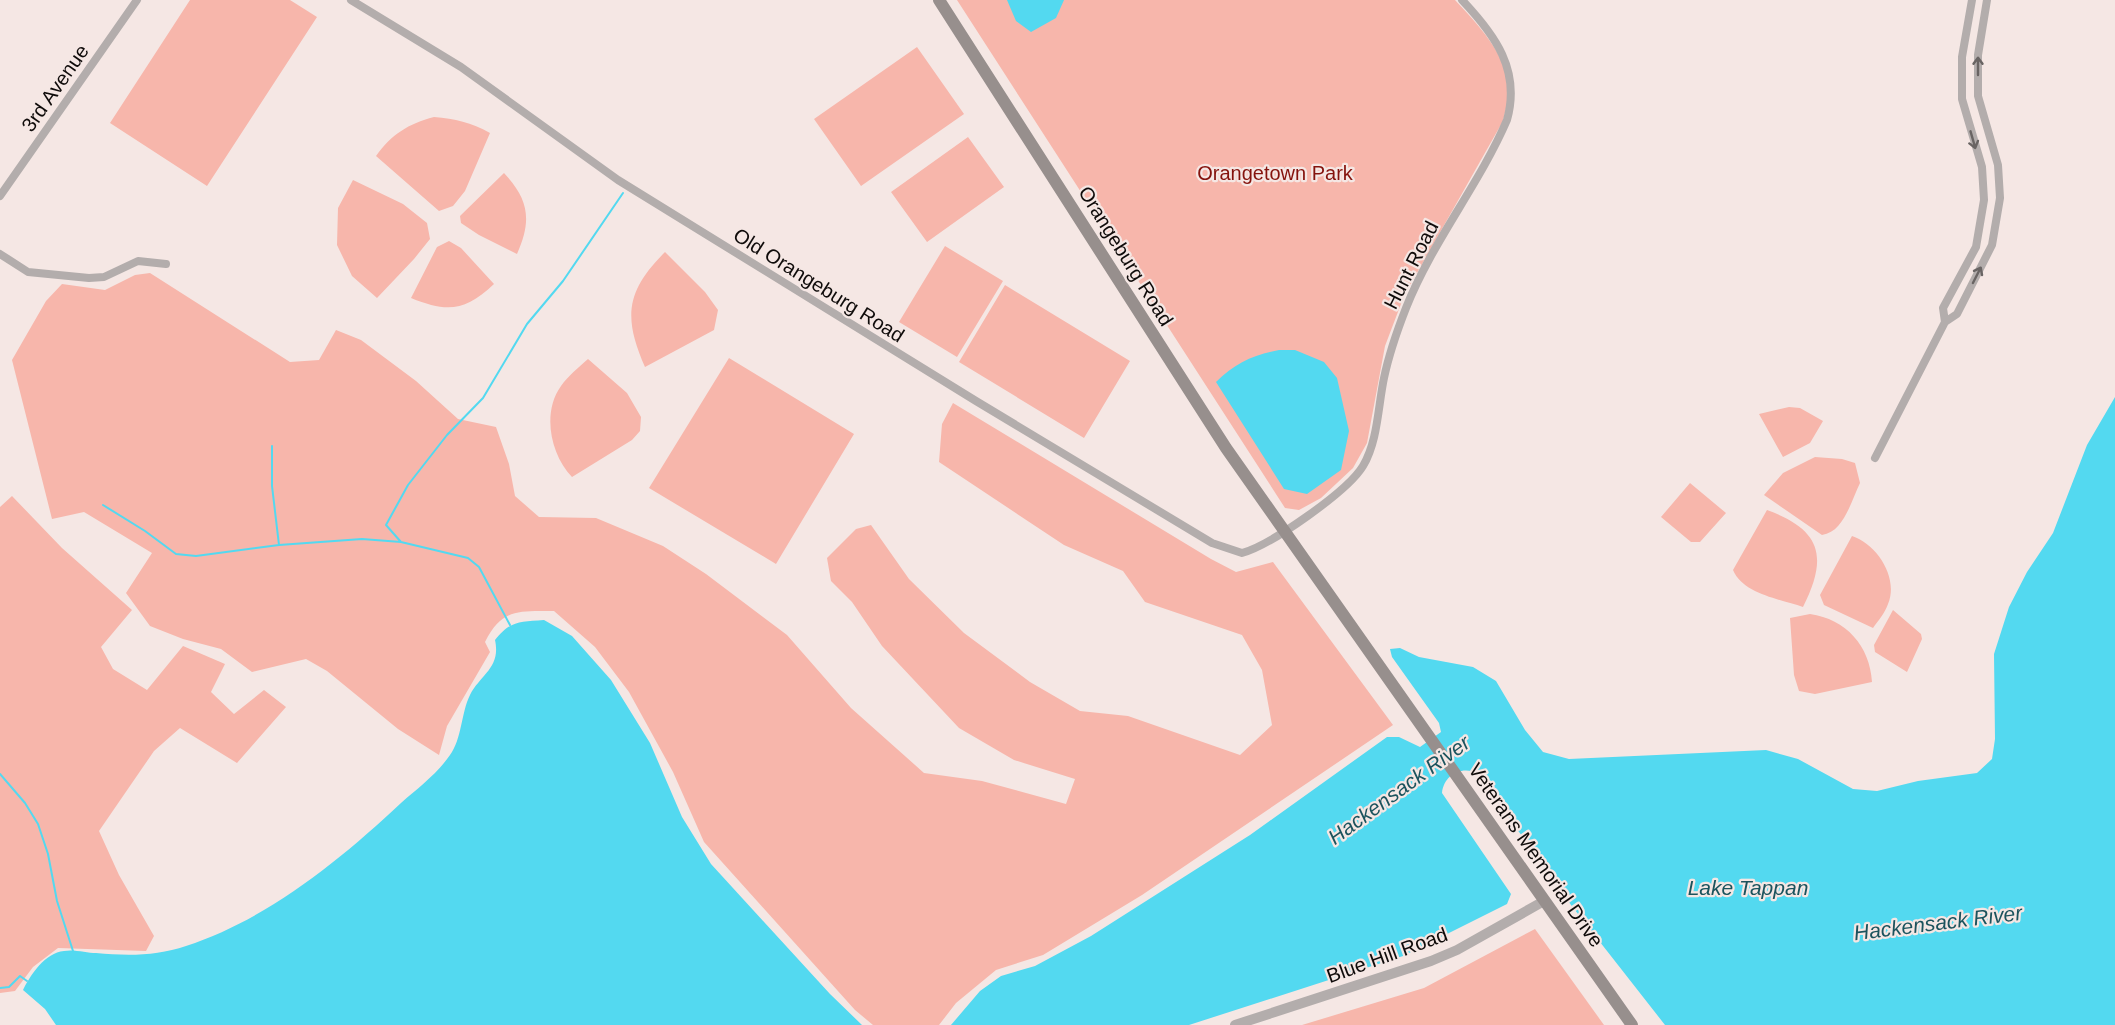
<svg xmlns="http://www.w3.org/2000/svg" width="2115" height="1025" font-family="Arial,sans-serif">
<rect width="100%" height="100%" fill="#f5e7e4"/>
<!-- green -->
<path fill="#f7b6ab" d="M190 0H290L317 17 207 186 110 123Z
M957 0H1455C1476 22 1511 59 1509 93 1508 102 1505 112 1503 121L1404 296 1385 346 1367 443 1353 468 1321 498 1299 510 1285 508Z
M917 47 964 114 861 186 814 119Z
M434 117C455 119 471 122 490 133L465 191 453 206 439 211 376 156C392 134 408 124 434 117Z
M968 137 1004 187 927 242 891 192Z
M504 173C529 200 532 220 517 254L479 235 461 223 460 216Z
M353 180 403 204 427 223 430 239 414 259 377 298 352 276 337 245 338 208Z
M449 241 461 248 494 284C465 311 448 313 411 298L437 247Z
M945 246 1003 281 957 357 899 322Z
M665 252 705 292 718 310 714 330 645 367C623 317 626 291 665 252Z
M150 273 290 362 319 360 336 330 361 340 416 381 458 419 496 427 509 464 515 496 539 517 596 518 663 546 706 574 787 635 851 708 924 773 982 781 1066 804 1075 779 1014 760 959 728 882 646 852 602 831 581 827 558 856 529 871 525 909 579 964 633 1030 682 1080 711 1128 716 1240 755 1272 725 1262 670 1242 635 1145 602 1123 571 1064 545 939 462 942 424 953 403 1211 559 1236 572 1273 562 1393 725 1142 895 1043 955 996 970 956 1003 939 1025H873L855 1010 704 842 673 772 629 692 595 647 554 611C519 611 502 608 485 642L490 652 447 726 439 755 398 729 327 671 306 659 252 672 221 649 183 639 150 626 126 593 152 553 84 512 52 519 12 360 46 301 62 284 105 290 135 275Z
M1005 285 1130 361 1084 438 959 362Z
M729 358 854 434 776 564 649 488Z
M588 359 627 393 641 417 640 431 632 440 572 477C550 454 542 412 561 386 568 376 579 367 588 359Z
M1789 407 1800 408 1823 421 1810 443 1783 457 1759 414Z
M1815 457 1842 459 1855 463 1860 483C1851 501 1844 532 1822 535L1764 495 1783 473Z
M1690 483 1726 513 1700 542H1691L1661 517Z
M12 496 62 548 132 610 101 647 113 669 147 690 183 646 225 664 211 692 234 714 264 690 286 707 237 763 180 728 154 751 99 831 119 875 154 936 146 951 58 948 33 967 15 991 0 993V507Z
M1767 510C1822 530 1828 557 1803 607 1780 599 1743 594 1733 570Z
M1852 536C1877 544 1899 578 1888 604 1885 613 1878 621 1873 628L1824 605 1820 595Z
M1893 610 1921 634 1922 639 1907 672 1875 652 1874 645Z
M1810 614C1846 619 1870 646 1872 682L1815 694 1799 691 1794 675 1790 618Z
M1535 929 1604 1025H1302L1424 988Z"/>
<!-- water -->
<path fill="#53d9f0" d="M1007 0H1064L1056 18 1031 32 1016 21Z
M1279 350H1295L1324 362 1337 378 1349 431 1341 470 1307 494 1284 489 1216 382C1235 363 1253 355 1279 350Z
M2115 397V1025H1665L1571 905 1477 773C1461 766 1444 775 1442 793L1511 894 1507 904 1403 956 1189 1025H951L980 991 1001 976 1035 966 1091 936 1250 835 1387 737H1399L1420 747 1441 732 1439 723 1392 657 1390 649 1400 648 1419 657 1473 667 1496 681 1525 730 1543 752 1569 759 1766 750 1798 759 1853 789 1877 791 1918 781 1977 773 1992 759 1995 739 1994 654 2009 607 2027 572 2053 533 2087 445Z
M544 620 572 636 611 680 650 743 682 817 711 864 830 994 862 1025H56L45 1009 23 990C31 974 45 953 64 951 74 949 87 953 96 953 127 956 157 956 186 946 268 919 339 861 401 803 418 788 437 774 450 755 462 739 461 713 470 695 481 674 501 668 495 640 511 620 520 622 544 620Z"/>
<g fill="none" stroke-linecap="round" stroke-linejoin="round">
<!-- stream -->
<path stroke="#53d9f0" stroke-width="2" d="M272 446V486L279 545 362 539 401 542
M103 505 145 531 176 554 196 556 279 545
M510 625 479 567 468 558 401 542 386 525 408 485 447 435 483 398 527 324 563 281 623 193
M0 774 25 803 38 824 48 854 57 901 73 951
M0 988 9 987 20 976 27 981"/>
<!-- minor -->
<path stroke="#b3adac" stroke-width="8" d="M351 0 461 67 618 180 976 401 1212 543 1242 553C1271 545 1348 491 1363 466 1378 441 1378 406 1384 378 1389 354 1397 331 1406 308 1432 242 1479 185 1507 120 1521 70 1495 35 1462 0
M0 196 137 0
M0 254 28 272 89 278 104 277 138 261 166 264
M1945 322 1943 308 1976 247 1984 200 1982 167 1962 99V57L1972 0
M1875 458 1945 322 1957 314 1992 245 2000 198 1998 165 1978 96V55L1987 0"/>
<!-- tertiary -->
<path stroke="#b3adac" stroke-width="10" d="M1235 1025 1431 961 1457 950 1544 901"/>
<!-- secondary -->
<path stroke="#978f8d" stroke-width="12" d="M939 0 1226 448 1632 1025"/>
</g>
<!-- one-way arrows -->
<defs><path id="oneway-shaft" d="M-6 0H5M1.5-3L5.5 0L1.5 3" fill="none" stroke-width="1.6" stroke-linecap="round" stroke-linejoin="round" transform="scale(1.5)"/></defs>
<g stroke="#696463">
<use href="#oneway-shaft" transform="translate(1978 66) rotate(-90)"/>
<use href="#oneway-shaft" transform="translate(1973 140) rotate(74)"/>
<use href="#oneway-shaft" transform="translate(1977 275) rotate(-63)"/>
</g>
<g text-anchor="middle" stroke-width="4.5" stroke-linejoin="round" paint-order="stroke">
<!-- street labels -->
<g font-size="20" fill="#0f0b0a" stroke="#f5e7e4">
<text transform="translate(55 88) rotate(-55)" y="7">3rd Avenue</text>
<text transform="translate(1126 256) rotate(58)" y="7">Orangeburg Road</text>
<text transform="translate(1411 265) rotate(-63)" y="7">Hunt Road</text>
<text transform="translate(819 285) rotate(32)" y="7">Old Orangeburg Road</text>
<text transform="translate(1536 855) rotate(55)" y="7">Veterans Memorial Drive</text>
<text transform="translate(1387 955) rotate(-20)" y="7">Blue Hill Road</text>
</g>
<!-- park labels -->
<g font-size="20" fill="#85130d" stroke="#f5e7e4">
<text x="1275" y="180">Orangetown Park</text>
</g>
<!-- water labels -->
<g font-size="21" font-style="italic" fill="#1b535d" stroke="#f5e7e4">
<text transform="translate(1399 790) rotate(-36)" y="7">Hackensack River</text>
<text x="1748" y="895">Lake Tappan</text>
<text transform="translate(1938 923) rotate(-7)" y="7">Hackensack River</text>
</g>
</g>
</svg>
